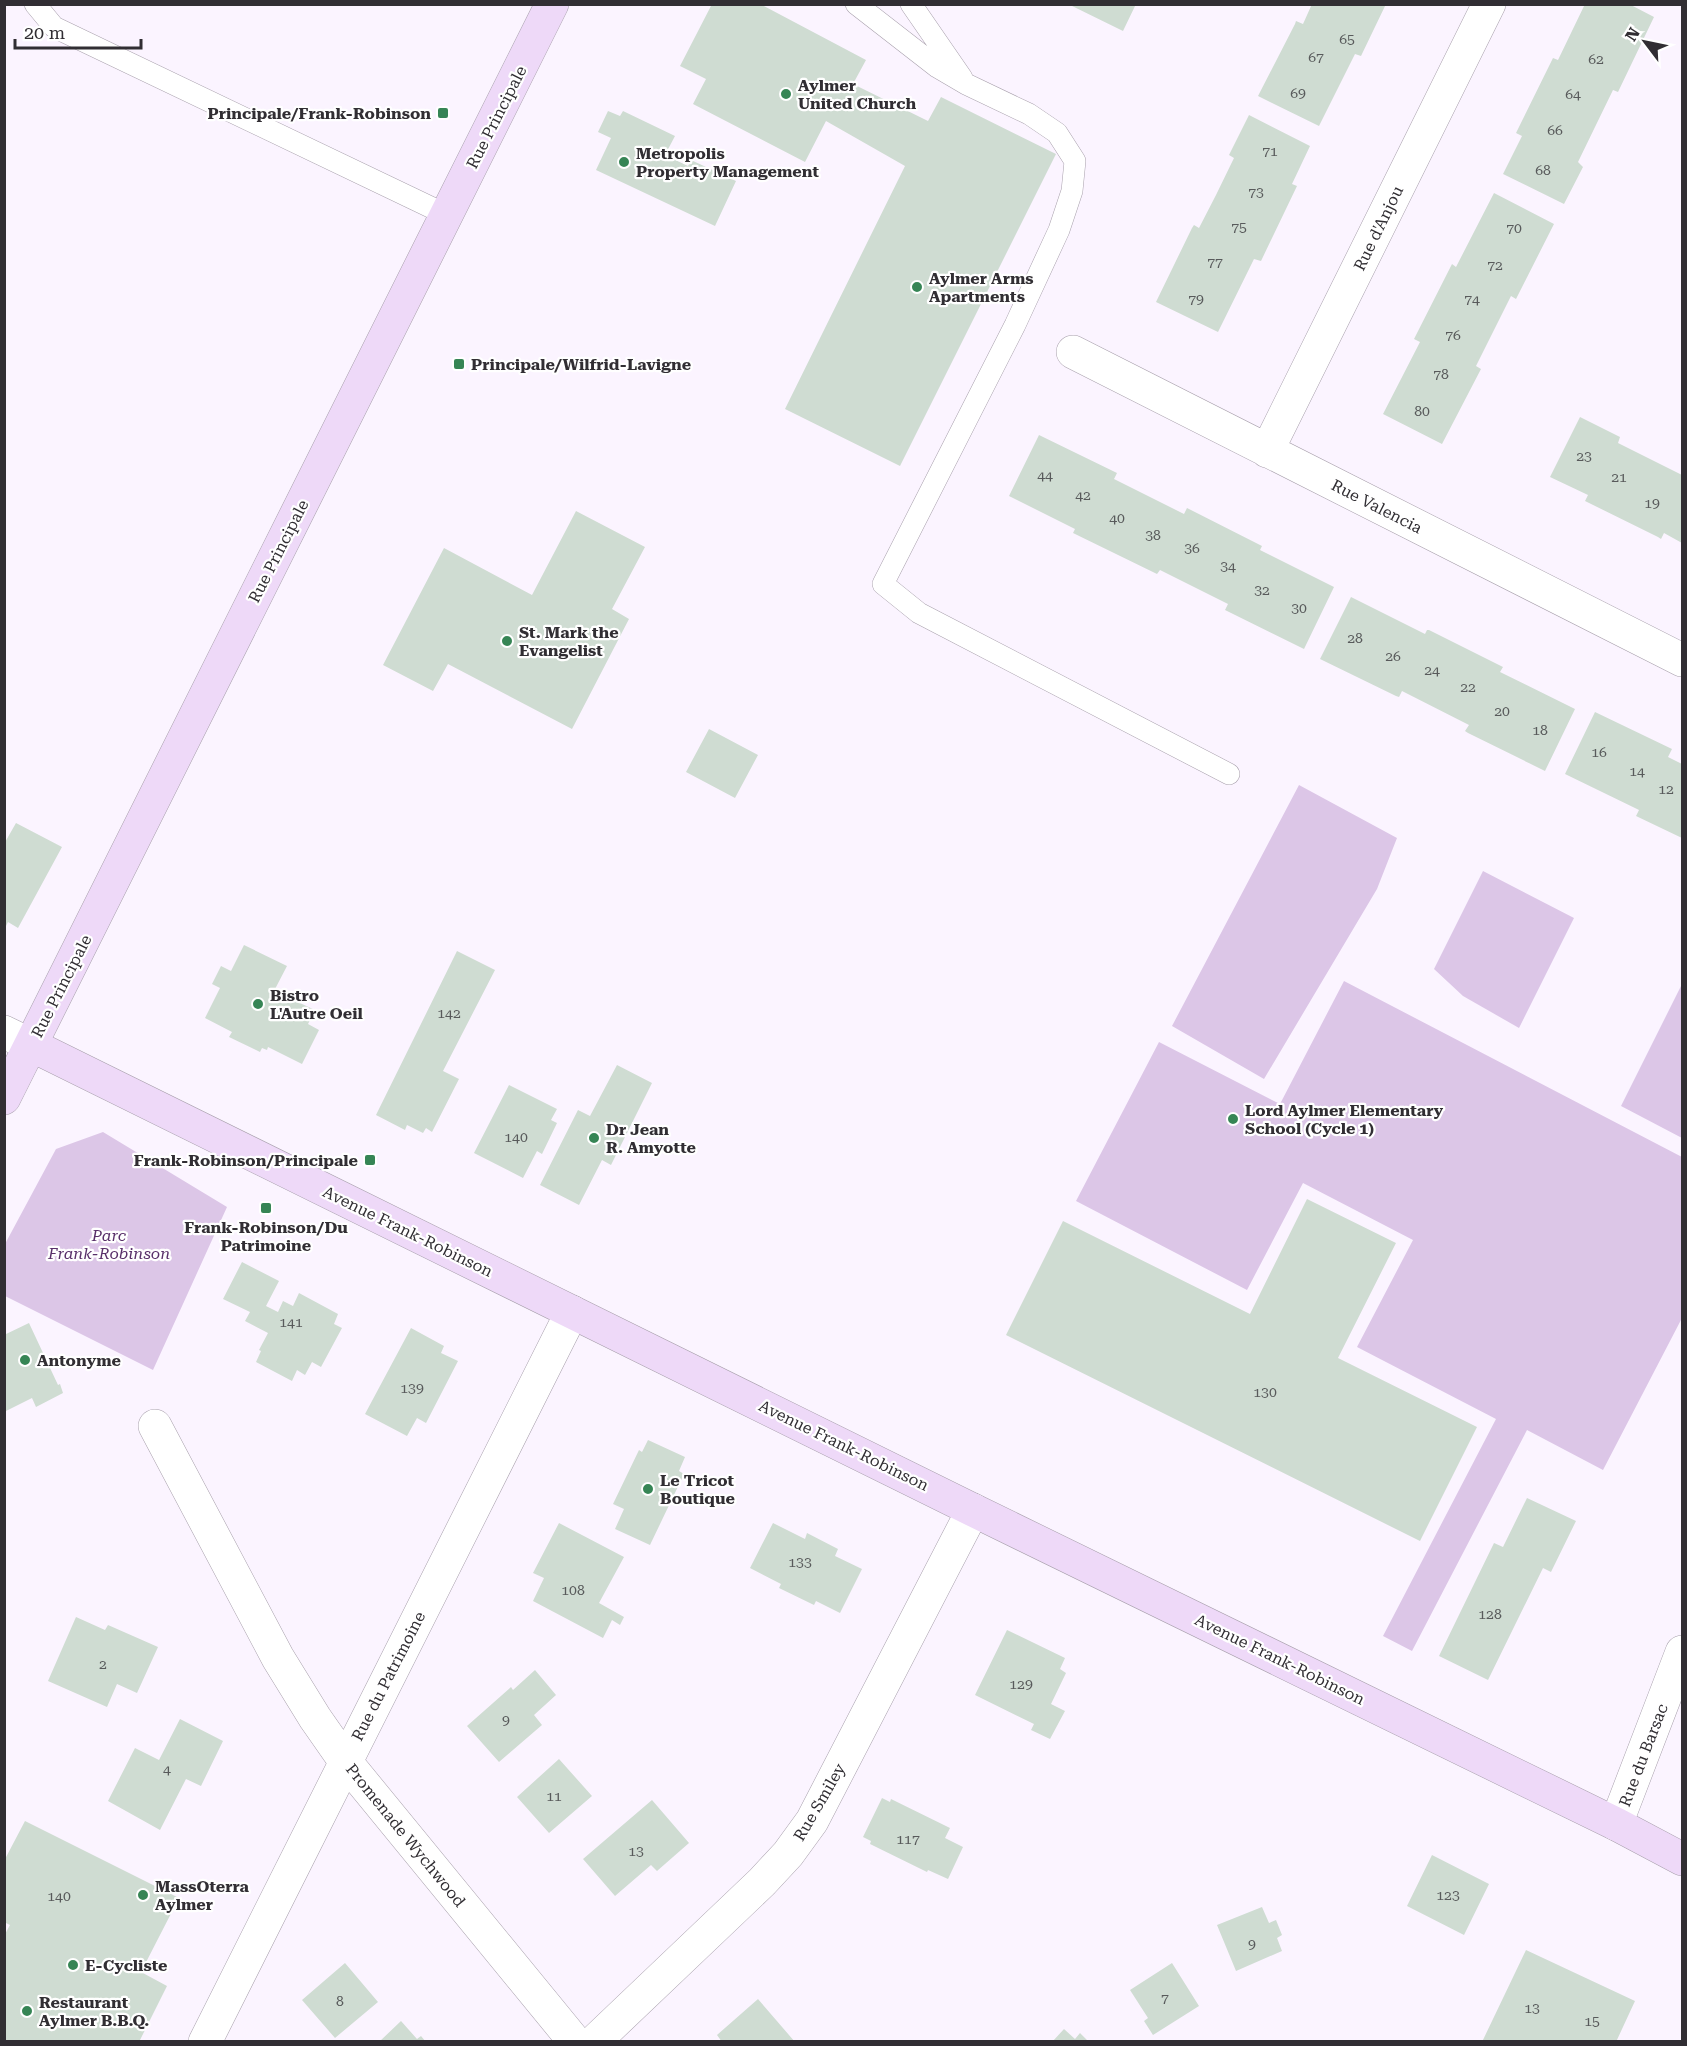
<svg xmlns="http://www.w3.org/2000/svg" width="1687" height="2046" font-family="'Roboto Serif',serif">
<rect width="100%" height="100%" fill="#fbf4ff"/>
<!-- green -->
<path fill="#dcc6e7" d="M1299 785 1397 838 1377 889 1264 1079 1172 1026Z
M1483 871 1574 918 1519 1028 1463 996 1434 969Z
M1344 981 1682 1157V1318L1603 1470 1527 1430 1412 1651 1383 1636 1496 1419 1357 1347 1413 1240 1303 1183 1247 1290 1076 1201 1159 1042 1280 1104Z
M1682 984V1138L1621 1106Z
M103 1132 227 1207 153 1370 5 1296V1244L56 1149Z"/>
<!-- building -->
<path fill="#cfdcd2" d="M712 4H760L866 60 853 84 928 121 941 97 1056 154 900 466 785 409 905 166 826 121 805 162 693 104 706 79 680 66Z
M1068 4H1136L1123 31Z
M1312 4H1386L1361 56 1355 54 1319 126 1258 96 1295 24 1296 21 1303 24Z
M1585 4H1629L1654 17 1618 92 1613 90 1595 127 1578 162 1583 167 1564 204 1503 174 1522 136 1516 133 1553 58 1558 60Z
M608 111 620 116 623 111 675 136 665 155 688 166 691 160 736 181 715 226 596 170 611 138 598 132Z
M1249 115 1310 146 1292 184 1297 186 1261 261 1254 259 1218 332 1156 302 1192 228 1194 225 1199 228 1216 195 1234 158 1229 155Z
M1494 193 1554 224 1516 299 1511 296 1476 366 1481 369 1442 444 1383 414 1420 342 1414 339 1451 266 1452 264 1456 267Z
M1580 417 1620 437 1618 443 1682 475V543L1664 533 1661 539 1658 537 1585 501 1588 495 1550 477Z
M1039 435 1117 473 1114 479 1184 514 1187 508 1262 546 1260 550 1334 587 1304 649 1225 610 1228 604 1160 570 1157 574 1073 533 1075 529 1009 496Z
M576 511 645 547 612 609 629 619 572 729 448 664 433 691 383 665 444 548 532 595Z
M1351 597 1425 634 1427 630H1429L1503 667 1500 672 1575 709 1545 771 1468 733 1465 731 1469 725 1402 691 1399 697 1396 696 1320 659Z
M1595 712 1672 749 1668 757 1682 764V838L1636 816 1639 810 1637 809 1565 774Z
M709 729 758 755 735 798 686 772Z
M16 823 62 847 18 928 8 922 4 930V844Z
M244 945 287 966 274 991 315 1010 308 1024 319 1030 302 1064 268 1047 267 1050 262 1048 260 1052 229 1037 232 1032 205 1018 220 988 212 984 221 966 231 971Z
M457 951 495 970 443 1071 459 1079 432 1132 426 1128 423 1133 407 1125 405 1130 376 1115Z
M617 1065 652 1083 611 1165 602 1160 579 1205 540 1185 578 1110 590 1116Z
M509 1085 557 1109 551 1120 557 1123 542 1154 537 1151 523 1178 474 1153Z
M1307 1199 1396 1243 1338 1358 1477 1427 1420 1541 1006 1335 1063 1221 1250 1314Z
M242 1262 279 1281 266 1306 278 1312 283 1301 293 1306 299 1293 338 1314 334 1324 342 1328 321 1367 312 1362 305 1375 297 1370 292 1381 256 1362 261 1351 259 1350 268 1333 245 1321 250 1312 223 1299Z
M29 1323 58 1385 60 1384 63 1393 36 1407 32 1398 4 1412V1335Z
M411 1328 444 1346 441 1353 458 1361 426 1423 417 1418 407 1436 365 1414Z
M648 1440 685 1457 679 1471 684 1474 650 1545 615 1529 624 1509 613 1504 639 1450 642 1452Z
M1527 1498 1576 1521 1551 1572 1543 1568 1488 1680 1439 1656 1494 1543 1503 1547Z
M559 1523 624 1557 599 1603 624 1617 620 1625 612 1620 603 1638 533 1601 544 1578 533 1573Z
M773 1523 805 1539 807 1533 838 1549 835 1556 862 1569 840 1613 816 1601 814 1605 779 1588 781 1584 750 1568Z
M76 1617 105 1630 108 1625 158 1647 137 1693 117 1684 107 1707 48 1681Z
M1007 1630 1065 1658 1060 1669 1066 1673 1051 1704 1065 1711 1050 1739 1031 1730 1034 1724 975 1695Z
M535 1670 556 1695 534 1715 542 1725 499 1762 467 1726 511 1687 513 1690Z
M180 1719 223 1741 201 1786 186 1779 160 1830 108 1801 135 1748 159 1760Z
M559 1759 592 1796 549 1833 517 1797Z
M882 1798 890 1802 891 1799 950 1828 945 1838 963 1847 948 1879 928 1870 927 1872 870 1844 871 1841 863 1837Z
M652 1800 689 1843 657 1871 651 1865 615 1896 583 1859Z
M25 1821 179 1898 141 1972 167 1986 139 2042H4V1936L10 1925 4 1922V1861Z
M1432 1855 1489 1884 1464 1935 1407 1906Z
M1262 1907 1269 1923 1276 1920 1282 1935 1277 1938 1282 1951 1236 1971 1217 1925Z
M1526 1950 1635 2001 1616 2042H1482Z
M345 1963 378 2002 335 2038 302 2000Z
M1172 1963 1199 2006 1153 2035 1144 2021 1148 2018 1130 1990Z
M758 1999 795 2042H722L717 2035Z
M401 2021 417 2039 421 2036 426 2042H379Z
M1064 2029 1075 2039 1080 2033 1089 2042H1052Z"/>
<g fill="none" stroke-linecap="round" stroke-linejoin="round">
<defs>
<path id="lane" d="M35 4 54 27 447 215
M856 4 937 67 966 84 1029 114 1057 133 1075 161 1072 191 1059 230 1015 325 883 584 919 613 1229 774
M911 4 962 78"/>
<path id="street" d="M1073 352 1682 660
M1267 451 1489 4
M4 1032 31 1045
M155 1426 278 1658 315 1718 345 1761 575 2042
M1616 1824 1682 1652
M205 2042 572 1312
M594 2042 762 1882 788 1854 812 1821 973 1510"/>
<path id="secondary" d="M31 1045 973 1510 1616 1824 1682 1859
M4 1098 552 4"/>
</defs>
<!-- lane casing -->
<use href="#lane" stroke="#a8a0ac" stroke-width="22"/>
<!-- street casing -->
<use href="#street" stroke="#a8a0ac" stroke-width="34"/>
<!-- secondary casing -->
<use href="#secondary" stroke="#a8a0ac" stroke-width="34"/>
<!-- lane -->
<use href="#lane" stroke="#fff" stroke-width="21"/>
<!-- street -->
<use href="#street" stroke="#fff" stroke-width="33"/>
<!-- secondary -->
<use href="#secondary" stroke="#eed9f8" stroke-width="33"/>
</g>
<!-- markers -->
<g fill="#368555" stroke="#fff" stroke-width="2">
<circle cx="786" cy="94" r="6"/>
<rect x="437" y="107" width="12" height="12" rx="3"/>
<circle cx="624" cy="162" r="6"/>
<circle cx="917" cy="287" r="6"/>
<rect x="453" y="358" width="12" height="12" rx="3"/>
<circle cx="507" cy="641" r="6"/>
<circle cx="258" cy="1004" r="6"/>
<circle cx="1233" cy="1119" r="6"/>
<circle cx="594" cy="1138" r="6"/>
<rect x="364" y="1154" width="12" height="12" rx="3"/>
<rect x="260" y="1202" width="12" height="12" rx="3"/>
<circle cx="25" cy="1360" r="6"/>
<circle cx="648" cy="1489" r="6"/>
<circle cx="143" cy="1895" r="6"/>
<circle cx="73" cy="1965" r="6"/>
<circle cx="27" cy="2011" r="6"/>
</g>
<g text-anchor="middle" stroke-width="4.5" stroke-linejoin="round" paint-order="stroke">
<!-- number labels -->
<g font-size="14" fill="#585a5b">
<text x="1347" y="44">65</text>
<text x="1316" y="62">67</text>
<text x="1596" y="64">62</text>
<text x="1298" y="98">69</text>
<text x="1573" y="99">64</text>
<text x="1555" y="135">66</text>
<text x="1270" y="156">71</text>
<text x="1543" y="175">68</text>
<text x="1256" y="197">73</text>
<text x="1239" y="232">75</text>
<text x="1514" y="233">70</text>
<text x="1215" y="267">77</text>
<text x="1495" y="270">72</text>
<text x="1196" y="304">79</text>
<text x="1472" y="304">74</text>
<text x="1453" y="340">76</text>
<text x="1441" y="379">78</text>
<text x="1422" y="416">80</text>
<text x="1584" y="461">23</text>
<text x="1045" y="480">44</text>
<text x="1619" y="482">21</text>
<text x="1083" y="500">42</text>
<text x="1652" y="508">19</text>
<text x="1117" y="523">40</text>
<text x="1153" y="540">38</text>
<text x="1192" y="553">36</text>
<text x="1228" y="571">34</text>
<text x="1262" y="595">32</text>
<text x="1299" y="613">30</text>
<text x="1355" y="643">28</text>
<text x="1393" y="661">26</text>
<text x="1432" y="675">24</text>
<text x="1468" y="692">22</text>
<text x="1502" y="716">20</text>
<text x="1540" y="735">18</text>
<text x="1599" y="757">16</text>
<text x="1637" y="776">14</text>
<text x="1666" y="794">12</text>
<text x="449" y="1018">142</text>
<text x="516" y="1142">140</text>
<text x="291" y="1327">141</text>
<text x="412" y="1393">139</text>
<text x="1265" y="1397">130</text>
<text x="800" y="1567">133</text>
<text x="573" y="1595">108</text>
<text x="1490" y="1619">128</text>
<text x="103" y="1669">2</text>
<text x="1021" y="1689">129</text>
<text x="506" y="1725">9</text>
<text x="167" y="1774">4</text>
<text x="554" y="1801">11</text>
<text x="908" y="1844">117</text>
<text x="636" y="1856">13</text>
<text x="1448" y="1900">123</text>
<text x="59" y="1901">140</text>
<text x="1252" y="1949">9</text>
<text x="1165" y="2003">7</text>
<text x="340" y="2006">8</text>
<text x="1532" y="2013">13</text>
<text x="1592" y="2026">15</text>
</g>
<!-- poi labels -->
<g font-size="16" font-weight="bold" fill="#312e33" stroke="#fff" text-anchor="start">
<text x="798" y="91">Aylmer<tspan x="798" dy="18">United Church</tspan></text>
<text x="431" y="119" text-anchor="end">Principale/Frank-Robinson</text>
<text x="636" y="159">Metropolis<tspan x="636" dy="18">Property Management</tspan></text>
<text x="929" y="284">Aylmer Arms<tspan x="929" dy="18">Apartments</tspan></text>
<text x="471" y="370">Principale/Wilfrid-Lavigne</text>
<text x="519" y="638">St. Mark the<tspan x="519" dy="18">Evangelist</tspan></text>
<text x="270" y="1001">Bistro<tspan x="270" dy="18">L'Autre Oeil</tspan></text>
<text x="1245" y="1116">Lord Aylmer Elementary<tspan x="1245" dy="18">School (Cycle 1)</tspan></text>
<text x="606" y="1135">Dr Jean<tspan x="606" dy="18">R. Amyotte</tspan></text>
<text x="358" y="1166" text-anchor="end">Frank-Robinson/Principale</text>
<text x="266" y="1233" text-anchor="middle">Frank-Robinson/Du<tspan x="266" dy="18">Patrimoine</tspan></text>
<text x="37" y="1366">Antonyme</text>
<text x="660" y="1486">Le Tricot<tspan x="660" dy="18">Boutique</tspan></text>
<text x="155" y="1892">MassOterra<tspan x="155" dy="18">Aylmer</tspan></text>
<text x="85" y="1971">E-Cycliste</text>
<text x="39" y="2008">Restaurant<tspan x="39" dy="18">Aylmer B.B.Q.</tspan></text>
</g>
<!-- street labels -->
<g font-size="16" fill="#312e33" stroke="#fff">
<text transform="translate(496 117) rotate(-63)" y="6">Rue Principale</text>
<text transform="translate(1378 228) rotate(-64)" y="6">Rue d'Anjou</text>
<text transform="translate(1377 506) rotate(27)" y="6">Rue Valencia</text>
<text transform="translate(278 551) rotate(-63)" y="6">Rue Principale</text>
<text transform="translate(61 986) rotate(-63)" y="6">Rue Principale</text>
<text transform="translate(408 1231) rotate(26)" y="6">Avenue Frank-Robinson</text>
<text transform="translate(844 1445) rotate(26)" y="6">Avenue Frank-Robinson</text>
<text transform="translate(1280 1659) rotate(26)" y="6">Avenue Frank-Robinson</text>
<text transform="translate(388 1676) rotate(-63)" y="6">Rue du Patrimoine</text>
<text transform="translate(1643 1755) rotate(-69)" y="6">Rue du Barsac</text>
<text transform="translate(819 1802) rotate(-60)" y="6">Rue Smiley</text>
<text transform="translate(406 1835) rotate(51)" y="6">Promenade Wychwood</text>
</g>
<!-- park labels -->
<g font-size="16" font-style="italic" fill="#59306a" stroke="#fff">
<text x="109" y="1241">Parc<tspan x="109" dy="18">Frank-Robinson</tspan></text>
</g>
</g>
<!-- border -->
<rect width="1687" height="2046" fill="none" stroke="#312e33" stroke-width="12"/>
<!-- north arrow -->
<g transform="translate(1645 42) rotate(302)" stroke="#ffffff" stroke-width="4.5" paint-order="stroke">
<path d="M0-4.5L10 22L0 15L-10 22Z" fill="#312e33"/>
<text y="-9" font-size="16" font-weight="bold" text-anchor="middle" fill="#312e33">N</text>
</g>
<!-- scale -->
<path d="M15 39v9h126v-9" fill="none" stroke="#312e33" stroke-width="3"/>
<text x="24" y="39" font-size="18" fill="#312e33" stroke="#ffffff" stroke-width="4.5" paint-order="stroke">20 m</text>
</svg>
